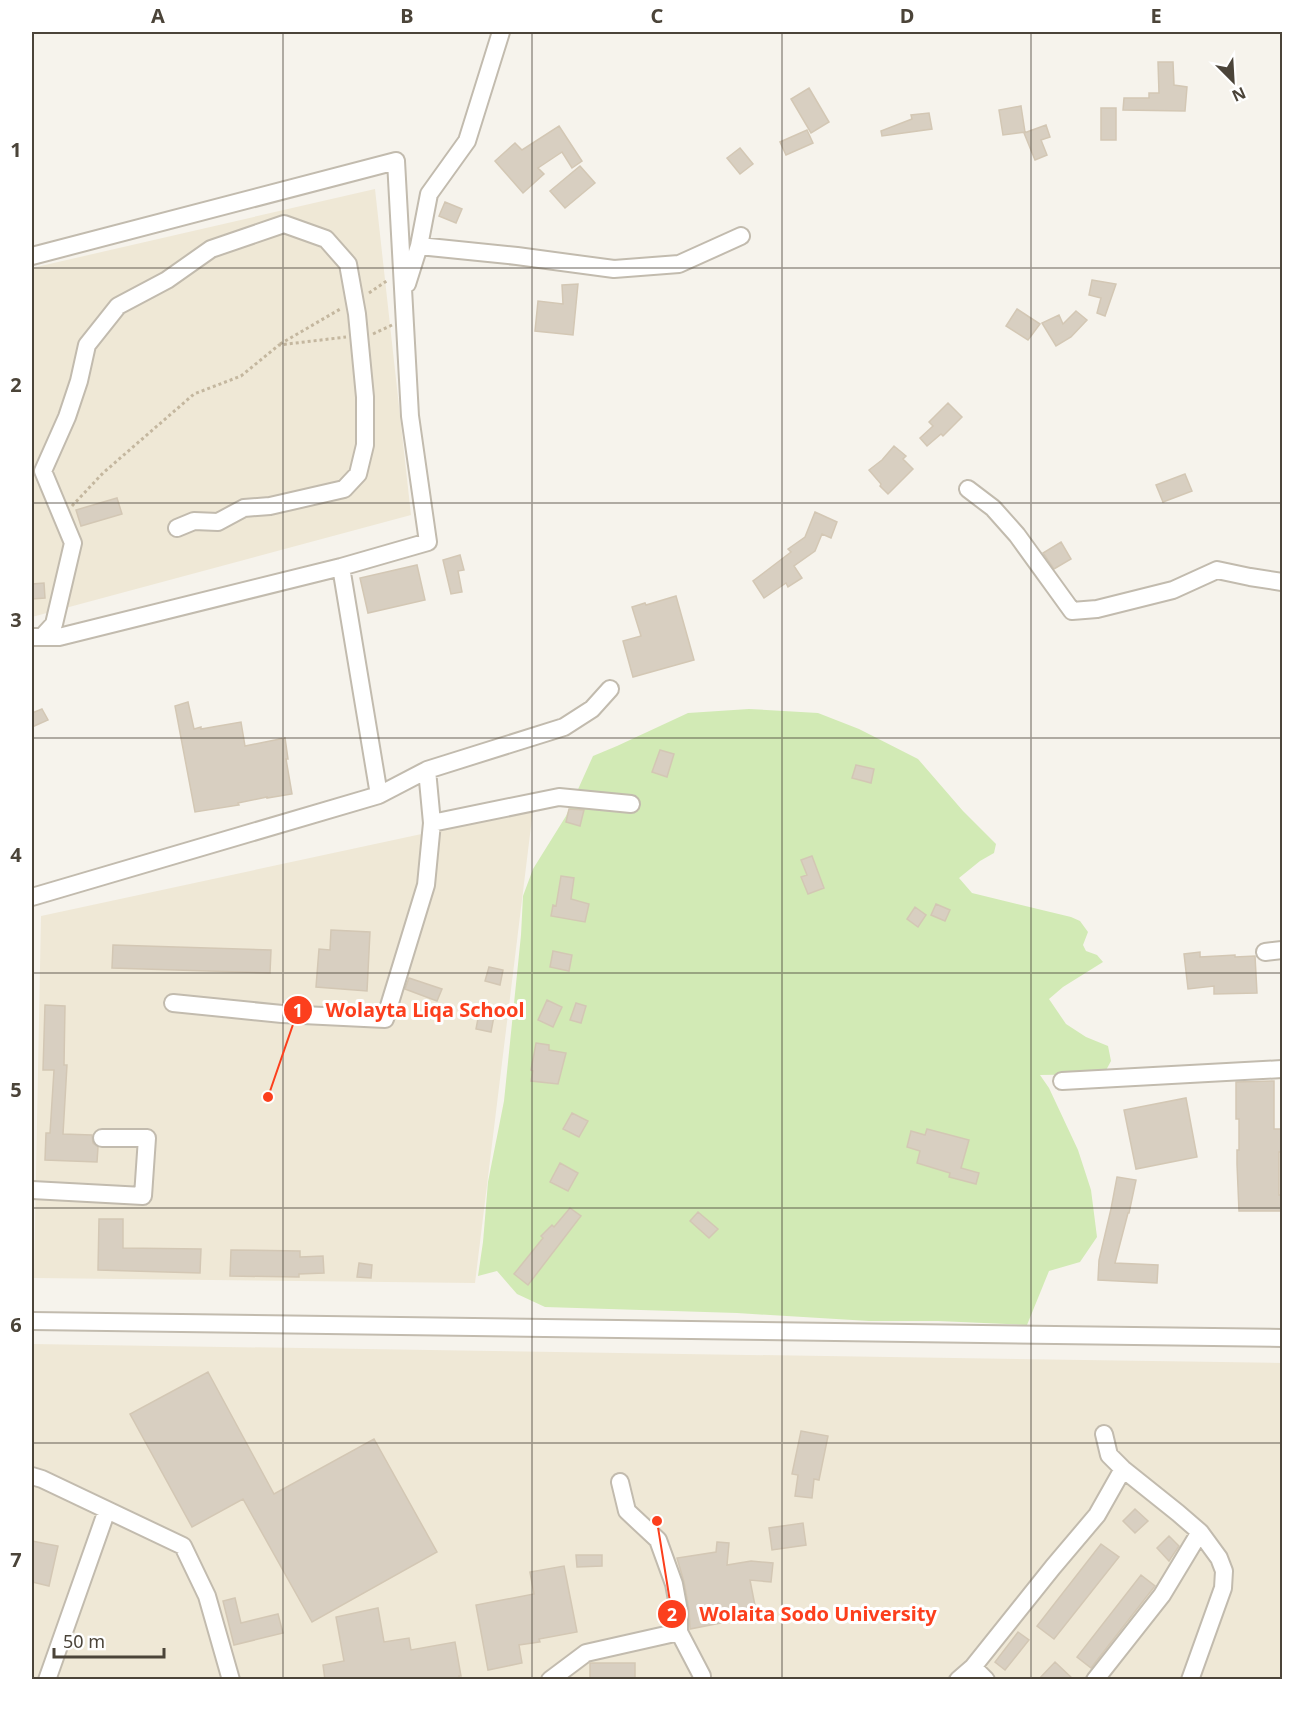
<svg xmlns="http://www.w3.org/2000/svg" width="1314" height="1711" font-family="'Noto Sans',sans-serif">
<rect width="100%" height="100%" fill="#f6f3ec"/>
<!-- education -->
<path fill="#efe8d6" d="M375 189 411 515 32 617V268Z
M533 810 475 1283 34 1278 41 916Z
M32 1344 1282 1363V1679H32Z"/>
<!-- green -->
<path fill="#d2eab5" d="M749 709 818 713 859 729 918 759 963 811 996 844 994 853 980 861 959 878 972 893 1071 917 1080 921 1088 932 1083 945 1086 951 1097 955 1103 962 1063 987 1049 999 1066 1024 1086 1037 1108 1046 1111 1061 1104 1074 1040 1075 1049 1088 1078 1150 1091 1190 1097 1237 1080 1262 1049 1271 1027 1325 938 1321H869L737 1313 545 1307 517 1294 497 1271 478 1276 483 1242 488 1182 504 1101 521 935 523 896 533 869 566 816 593 756 617 746 688 713Z"/>
<!-- building -->
<path fill="#d8cfc1" stroke="#d3c7b4" stroke-width="1.5" d="M1158 62H1173L1174 85 1187 87 1185 111 1123 110 1124 98H1149V93H1159Z
M809 88 829 122 811 133 791 99Z
M1021 106 1025 132 1003 135 999 110Z
M1101 108H1116V140H1101Z
M929 113 932 129 882 136 881 131 912 119 911 115Z
M1046 125 1050 137 1041 140 1047 155 1035 160 1024 133Z
M559 126 582 161 572 168 562 152 538 168 544 174 523 193 495 161 515 143 522 150Z
M807 130 813 143 786 155 780 142Z
M740 148 753 164 740 174 727 158Z
M580 166 595 183 565 208 550 191Z
M445 202 462 209 456 223 439 216Z
M1092 280 1116 284 1105 316 1097 313 1101 298 1089 295Z
M578 284 573 335 535 331 538 301 563 304 562 285Z
M1017 309 1040 324 1028 340 1006 326Z
M1076 311 1087 320 1071 337 1056 346 1042 323 1059 315 1063 324Z
M948 403 962 417 943 436 941 434 927 446 920 438 933 426 929 422Z
M894 446 906 456 903 459 913 469 888 494 880 486 881 484 869 470 882 460Z
M1185 474 1192 491 1163 502 1156 485Z
M117 498 122 514 81 526 76 510Z
M815 512 837 522 831 538 822 534 815 551 794 566 802 578 788 587 786 583 764 598 753 581 791 552 788 549 805 537Z
M1061 542 1071 559 1054 569 1043 553Z
M460 555 464 570 458 571 462 592 451 594 443 560Z
M417 565 425 600 368 613 360 578Z
M44 583 45 598 32 599V584Z
M676 596 694 660 633 677 623 641 641 636 632 607 645 603 646 605Z
M188 702 194 729 201 727V729L241 722 245 746 285 738 288 759H286L292 794 267 798V797L238 803 239 805 195 812 175 706Z
M42 709 48 720 32 727V713Z
M660 750 674 754 667 777 652 772Z
M856 765 874 769 871 783 852 778Z
M569 809 584 810 580 826 566 822Z
M812 856 824 888 808 894 801 877 807 875 801 860Z
M561 876 574 878 571 899 589 904 585 922 551 916 553 905 556 906Z
M936 904 950 910 945 921 931 915Z
M915 907 926 915 918 927 907 919Z
M331 930 370 932 367 991 316 987 319 949 330 950Z
M113 945 271 950 270 973 112 968Z
M553 951 572 955 569 971 550 967Z
M1200 952V957L1235 955V957L1255 956 1257 993 1214 994V986L1188 989 1184 954Z
M489 967 503 970 500 985 485 981Z
M409 978 442 989 437 1001 405 989Z
M547 1000 562 1007 553 1027 538 1020Z
M576 1003 586 1006 581 1023 570 1020Z
M45 1005 65 1006 64 1065H67L63 1134 92 1135 93 1143 98 1147 97 1162 45 1160 46 1133H50L54 1070H43Z
M480 1008 495 1011 491 1032 476 1029Z
M536 1043 549 1045V1050L566 1053 558 1084 531 1081 533 1071 531 1070Z
M1274 1081V1129H1282V1152H1279V1195H1282V1211H1239L1237 1164V1150H1239V1119H1236V1082Z
M1186 1098 1197 1157 1136 1169 1124 1110Z
M572 1113 588 1121 579 1137 563 1129Z
M927 1129 969 1140 961 1168 979 1173 976 1184 949 1177 950 1173 917 1163 920 1151 907 1147 911 1131 925 1135Z
M560 1163 578 1173 568 1191 550 1182Z
M1117 1177 1136 1180 1129 1213H1128L1115 1263 1158 1265 1157 1283 1098 1280 1099 1260 1111 1209Z
M570 1208 581 1216 528 1285 514 1274 543 1238 541 1236 552 1225 554 1227Z
M698 1212 718 1229 709 1238 690 1221Z
M99 1219H123V1248L201 1249 200 1273 98 1270Z
M231 1250 300 1251V1257L323 1256 324 1273 299 1274V1277L230 1276Z
M359 1263 372 1265 371 1278 357 1277Z
M208 1372 274 1494 374 1439 437 1552 312 1622 243 1499 192 1527 130 1414Z
M801 1431 828 1436 819 1480 814 1479 812 1498 795 1496 798 1475 792 1474Z
M1135 1509 1148 1521 1135 1533 1123 1521Z
M803 1523 806 1545 772 1550 769 1528Z
M1169 1536 1179 1546 1169 1561 1157 1548Z
M32 1541 58 1546 49 1586 32 1582Z
M717 1542 729 1543 727 1565 751 1561 773 1563 771 1582 750 1580 757 1616 690 1629 689 1609 684 1582 677 1558 716 1552Z
M1101 1544 1119 1557 1054 1639 1037 1626Z
M576 1555H602V1566L577 1567Z
M564 1566 577 1632 539 1639 540 1642 519 1645 522 1663 488 1670 476 1605 534 1594 530 1572Z
M1141 1575 1155 1586 1091 1668 1077 1657Z
M235 1598 241 1623 278 1614 283 1633 234 1645 223 1601Z
M378 1608 384 1642 409 1638 411 1650 455 1642 461 1676H459V1680H325L323 1665 344 1661 336 1617Z
M1018 1632 1029 1640 1005 1670 995 1662Z
M1055 1662 1074 1680H1038Z
M590 1663H635V1680H590Z"/>
<g fill="none" stroke-linecap="round" stroke-linejoin="round">
<defs>
<path id="minor" d="M419 246 517 256 614 269 679 264 741 236
M32 256 396 161 410 416 428 542 341 567 59 637H32
M407 284 419 246 429 194 467 141 501 32
M968 489 993 508 1017 535 1072 611 1097 609 1173 590 1217 570 1250 577 1282 582
M43 636 54 624 73 543 43 471 67 417 79 381 87 345 118 306 167 280 211 249 284 224 326 239 348 264 357 314 365 397V445L358 474 344 489 270 506 244 508 218 522 194 521 177 528
M427 770 564 727 592 709 610 689
M379 795 427 770 432 823 559 797 631 804
M32 897 379 795 341 567
M1265 952 1282 950
M173 1003 282 1014 385 1019 426 885 432 823
M1062 1081 1282 1069
M32 1190 143 1196 147 1138H102
M32 1321 1282 1338
M1104 1434 1109 1455 1123 1469 1178 1513 1200 1532 1219 1558 1224 1571 1223 1588 1190 1680
M32 1476 42 1479 183 1546 207 1596 231 1680
M620 1482 627 1511 658 1540 674 1584 679 1611V1632L702 1676V1680
M973 1667 986 1680
M47 1680 107 1510
M550 1680 586 1653 679 1632
M958 1680 973 1667 1053 1567 1097 1515 1123 1469
M1095 1680 1162 1595 1200 1532"/>
</defs>
<!-- minor casing -->
<use href="#minor" stroke="#c2bbae" stroke-width="20"/>
<!-- path -->
<path stroke="#c4b79f" stroke-width="3" stroke-dasharray="3 3" stroke-linecap="butt" d="M369 293 388 280
M373 334 392 325
M280 344 342 308
M72 506 103 473 194 394 241 376 279 345 346 337"/>
<!-- minor -->
<use href="#minor" stroke="#fff" stroke-width="16"/>
</g>
<!-- grid -->
<path fill="none" stroke="#4b4439" stroke-width="1.5" stroke-opacity="0.55" d="M283 32V1680M532 32V1680M782 32V1680M1031 32V1680M32 268H1282M32 503H1282M32 738H1282M32 973H1282M32 1208H1282M32 1443H1282"/>
<!-- callouts -->
<path fill="none" stroke="#fc3f1d" stroke-width="2" d="M268 1097L298 1010M657 1521L672 1614"/>
<g fill="#fc3f1d" stroke="#fff" stroke-width="2">
<circle cx="268" cy="1097" r="6"/>
<circle cx="657" cy="1521" r="6"/>
<circle cx="298" cy="1010" r="15"/>
<circle cx="672" cy="1614" r="15"/>
</g>
<g font-size="18" text-anchor="middle" font-weight="bold" fill="#fff">
<text x="298" y="1017">1</text>
<text x="672" y="1621">2</text>
</g>
<g font-size="20" text-anchor="middle" font-weight="bold" fill="#fc3f1d" stroke="#fff" stroke-width="6" stroke-linejoin="round" paint-order="stroke">
<text x="425" y="1017">Wolayta Liqa School</text>
<text x="818" y="1621">Wolaita Sodo University</text>
</g>
<!-- border -->
<rect width="1314" height="1711" fill="none" stroke="#ffffff" stroke-width="66"/>
<!-- north arrow -->
<g transform="translate(1233 81) rotate(156)" stroke="#ffffff" stroke-width="4.5" paint-order="stroke">
<path d="M0-4.5L10 22L0 15L-10 22Z" fill="#4b4439"/>
<text y="-9" font-size="16" font-weight="bold" text-anchor="middle" fill="#4b4439">N</text>
</g>
<!-- scale -->
<path d="M54 1648v9h110v-9" fill="none" stroke="#4b4439" stroke-width="3"/>
<text x="63" y="1648" font-size="18" fill="#4b4439" stroke="#ffffff" stroke-width="4.5" paint-order="stroke">50 m</text>
<rect x="33" y="33" width="1248" height="1645" fill="none" stroke="#4b4439" stroke-width="2"/>
<g font-size="20" text-anchor="middle" font-weight="bold" fill="#4b4439">
<text x="158" y="23">A</text>
<text x="407" y="23">B</text>
<text x="657" y="23">C</text>
<text x="907" y="23">D</text>
<text x="1156" y="23">E</text>
<text x="16" y="157">1</text>
<text x="16" y="392">2</text>
<text x="16" y="627">3</text>
<text x="16" y="862">4</text>
<text x="16" y="1097">5</text>
<text x="16" y="1332">6</text>
<text x="16" y="1567">7</text>
</g>
</svg>
